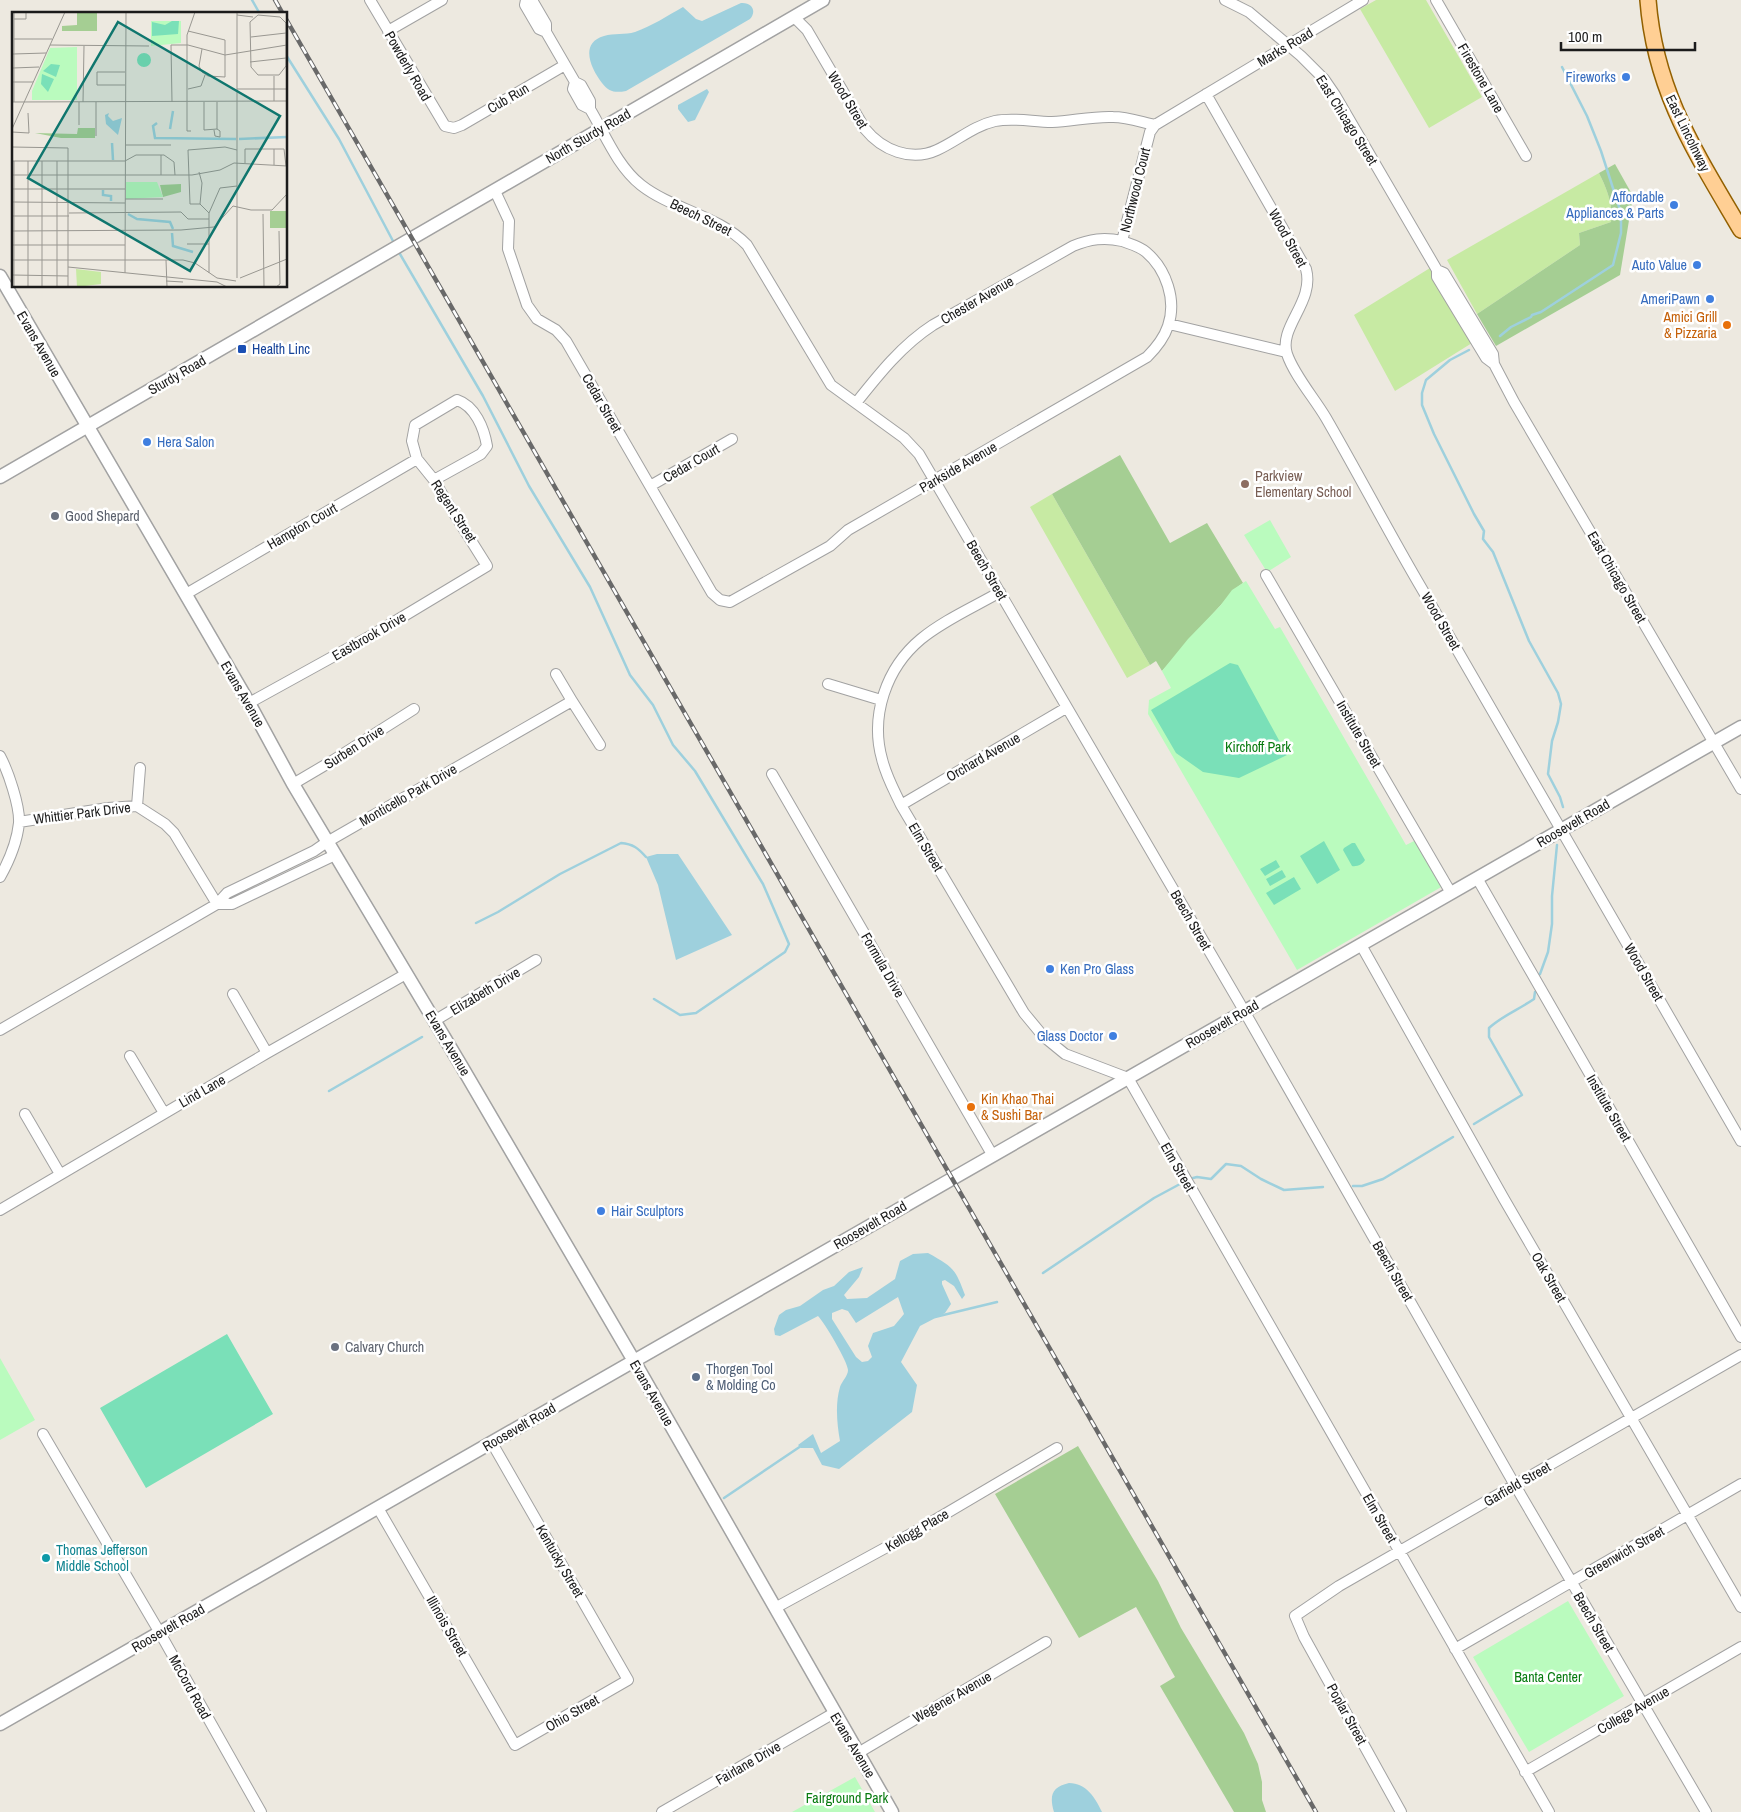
<svg xmlns="http://www.w3.org/2000/svg" width="1741" height="1812" font-family="'Archivo Narrow',sans-serif">
<rect width="100%" height="100%" fill="#ede9e0"/>
<!-- grass -->
<path fill="#c7eaa3" d="M1376 0H1426L1482 97 1429 128 1360 9Z
M1599 173C1606 187 1614 206 1611 222L1579 233 1580 245 1477 314 1447 260Z
M1430 268 1433 278 1472 343 1395 391 1354 315Z
M1052 494 1150 665 1127 678 1030 507Z"/>
<!-- forest -->
<path fill="#a5ce93" d="M1615 164 1633 196 1620 275 1496 346 1477 314 1580 245 1579 233 1611 222C1614 206 1606 187 1599 173Z
M1120 455 1170 543 1207 523 1243 583C1231 591 1227 599 1218 608 1199 629 1181 650 1162 671L1156 661 1150 665 1052 494Z
M1078 1446 1158 1581 1181 1628 1244 1733 1258 1764 1262 1782V1800L1266 1812H1234L1160 1686 1175 1677 1136 1607 1079 1638 995 1494Z"/>
<!-- park -->
<path fill="#bafbbe" d="M1270 520 1291 557 1267 572 1244 535Z
M1246 581 1275 629 1280 627 1406 845 1416 840 1443 886 1297 970 1148 714 1149 700 1171 688 1162 671 1188 639 1220 606 1232 590Z
M0 1358 35 1420 0 1440Z
M1568 1601 1624 1696 1529 1752 1473 1657Z
M855 1777 875 1812H792Z"/>
<!-- pitch -->
<path fill="#7ae0b8" d="M1230 663 1238 665 1287 755 1239 778 1203 772 1176 753 1151 710Z
M1324 841 1340 870 1317 884 1300 856Z
M1352 843H1355L1365 860C1363 864 1357 867 1352 866L1343 850 1344 848Z
M1276 860 1280 867 1265 876 1260 869Z
M1282 870 1286 877 1270 886 1266 879Z
M1294 877 1301 889 1274 905 1266 893Z
M227 1334 273 1414 146 1488 100 1408Z"/>
<!-- water -->
<path fill="#9ed0dd" fill-rule="evenodd" d="M741 3C752 2 757 11 750 19L626 91C615 93 609 92 602 83 591 69 579 43 604 36 614 33 625 35 635 32 652 26 667 16 683 7L696 19 702 21Z
M707 89 709 92 695 120 688 122 678 109V105Z
M657 854H678L732 935 676 960 658 885 646 857Z
M928 1253C953 1267 955 1268 965 1295L962 1299 954 1286 945 1280 942 1281V1284L951 1304 945 1313 920 1326 901 1362 917 1385 912 1412 839 1469 822 1465 813 1448H801L798 1445 813 1434 821 1453 840 1441C837 1424 835 1404 840 1387 842 1381 848 1376 848 1370 848 1362 824 1322 818 1316L780 1336 775 1335 774 1329 779 1315 786 1310 800 1306 823 1290 834 1286 849 1272 863 1267 859 1277 844 1295 847 1299 867 1298 895 1279 900 1261 913 1254ZM898 1297 904 1314 894 1326 873 1333 868 1346 872 1357 868 1361 862 1362 856 1357 832 1319V1313L842 1309 848 1311 856 1323Z
M1069 1783C1086 1783 1095 1797 1102 1812H1054C1049 1795 1052 1787 1069 1783Z"/>
<g fill="none" stroke-linecap="round" stroke-linejoin="round">
<!-- stream -->
<path stroke="#9ed0dd" stroke-width="2.5" d="M252 0 260 14
M286 55 339 139 393 241
M400 254 483 396 529 486 590 587 630 675 653 705 673 745 695 771 763 884 789 944 785 952 696 1013 680 1015 654 999
M1500 336 1511 327 1531 317 1532 315 1541 312 1613 265 1621 233V213L1601 151 1587 116 1562 67
M1469 350 1450 360 1426 380 1422 393V405L1434 434 1474 514 1484 531 1483 539 1493 552 1529 641 1558 693 1561 704 1558 722 1552 741 1548 774 1560 797 1563 807
M476 923 498 912 560 874 621 843C633 844 638 848 646 857
M1540 974 1548 952 1552 924V896L1557 845
M329 1091 422 1037
M1474 1124 1522 1095 1489 1037V1028C1502 1016 1518 1010 1534 999L1535 992
M1193 1178 1197 1177 1211 1179 1226 1164 1241 1166 1261 1179 1284 1190 1323 1187
M1353 1186H1362L1383 1179 1453 1137
M1043 1273 1154 1198 1180 1184
M935 1317 997 1302
M724 1498 801 1446"/>
<defs>
<path id="minor" d="M370 0 445 126 454 128 462 125 565 65
M526 0 525 5 539 29 546 32
M532 0 546 24V32L575 82 581 85 590 101V109C605 134 617 166 641 185 673 210 718 215 747 245L831 385 904 438 919 454 1239 1002 1512 1480 1706 1812
M1225 0 1249 12 1301 56 1324 79 1335 95 1437 270V277L1486 358 1494 364 1514 402 1741 789
M1436 0 1526 156
M794 17 807 30 865 129C882 150 911 162 937 150 957 141 973 126 995 121 1014 117 1033 122 1052 122 1073 121 1093 116 1113 117 1127 117 1141 122 1155 125
M388 31 442 0
M575 82 573 89 582 105 590 109
M1206 94 1306 269C1315 302 1278 327 1287 354 1294 375 1315 399 1326 418 1359 475 1389 533 1422 589 1529 773 1635 957 1741 1141
M495 191 509 221 508 249 527 305 537 319 556 330 566 341 712 593 720 600 730 602 830 546 848 530 1147 357C1156 348 1164 338 1168 326 1177 300 1166 269 1146 252 1139 246 1130 244 1122 241L1150 132 1155 125 1363 0
M1437 270 1444 273 1493 354 1494 364
M1169 324 1286 352
M856 403C879 374 902 345 933 325L1073 246C1090 239 1104 237 1122 241
M650 486 732 439
M1266 575 1451 893
M1000 592C974 607 944 620 921 639 886 668 870 716 882 759 886 776 894 790 901 805L1024 1013 1043 1036 1065 1054 1128 1078 1549 1812
M186 594 417 459
M828 684 881 700
M572 701 600 745
M249 703 374 634 487 566 445 499 434 480 417 459 412 441 415 425 457 400C475 406 484 428 487 446L481 454 434 480
M0 756C8 771 20 806 19 823 17 842 9 861 0 877
M772 774 993 1156
M293 784 332 761 414 709
M901 805 1066 708
M137 806 140 768
M19 822 108 808 137 806 165 824 174 833 217 904
M1477 878 1741 1337
M217 904H232L335 855
M1361 945 1504 1199 1741 1607
M233 994 267 1053
M434 1021 536 960
M0 1030 217 904 227 893 314 851 327 842 572 701 556 674
M130 1056 164 1113
M25 1114 60 1174
M0 1210 267 1053 406 974
M43 1434 160 1633 261 1812
M378 1508 515 1745 628 1680 492 1443
M775 1608 918 1530 1057 1448
M1455 1649 1741 1484
M858 1753 1046 1642
M1525 1772 1741 1647
M662 1812 834 1713
M1401 1812 1304 1637 1295 1616 1339 1586 1741 1355"/>
<path id="tertiary" d="M0 276 249 703 293 784 462 1067 634 1361 892 1812
M0 477 823 0
M0 1724 1741 727"/>
<path id="primary" d="M1648 0C1655 92 1696 153 1741 230"/>
</defs>
<!-- minor casing -->
<use href="#minor" stroke="#a2a2a2" stroke-width="12"/>
<!-- tertiary casing -->
<use href="#tertiary" stroke="#a2a2a2" stroke-width="15"/>
<!-- primary casing -->
<use href="#primary" stroke="#926000" stroke-width="18"/>
<!-- minor -->
<use href="#minor" stroke="#fff" stroke-width="10"/>
<!-- tertiary -->
<use href="#tertiary" stroke="#fff" stroke-width="12"/>
<!-- primary -->
<use href="#primary" stroke="#ffcf94" stroke-width="15"/>
<defs>
<path id="rail" d="M275 0 283 14
M286 19 1316 1812"/>
</defs>
<!-- rail casing -->
<use href="#rail" stroke="#696969" stroke-width="4.5"/>
<!-- rail -->
<use href="#rail" stroke="#fff" stroke-width="2.5" stroke-dasharray="8" stroke-linecap="butt"/>
</g>
<!-- markers -->
<g fill="#3f7fe0" stroke="#fff" stroke-width="2">
<circle cx="1626" cy="77" r="5"/>
<circle cx="1674" cy="205" r="5"/>
<circle cx="1697" cy="265" r="5"/>
<circle cx="1710" cy="299" r="5"/>
<circle cx="147" cy="442" r="5"/>
<circle cx="1050" cy="969" r="5"/>
<circle cx="1113" cy="1036" r="5"/>
<circle cx="601" cy="1211" r="5"/>
</g>
<g fill="#e8710a" stroke="#fff" stroke-width="2">
<circle cx="1727" cy="325" r="5"/>
<circle cx="971" cy="1107" r="5"/>
</g>
<rect fill="#1a4fb4" stroke="#fff" stroke-width="2" x="237" y="344" width="10" height="10" rx="2.5"/>
<circle fill="#8d6e63" stroke="#fff" stroke-width="2" cx="1245" cy="484" r="5"/>
<g fill="#6b7280" stroke="#fff" stroke-width="2">
<circle cx="55" cy="516" r="5"/>
<circle cx="335" cy="1347" r="5"/>
</g>
<circle fill="#5c6f8a" stroke="#fff" stroke-width="2" cx="696" cy="1377" r="5"/>
<circle fill="#0f9aa8" stroke="#fff" stroke-width="2" cx="46" cy="1558" r="5"/>
<g text-anchor="middle" stroke-width="5" stroke-linejoin="round" paint-order="stroke">
<!-- street labels -->
<g font-size="14" fill="#1b1b1b" stroke="#fff">
<text transform="translate(1285 47) rotate(-31)" y="5">Marks Road</text>
<text transform="translate(408 66) rotate(60)" y="5">Powderly Road</text>
<text transform="translate(1481 78) rotate(60)" y="5">Firestone Lane</text>
<text transform="translate(508 98) rotate(-30)" y="5">Cub Run</text>
<text transform="translate(848 100) rotate(59)" y="5">Wood Street</text>
<text transform="translate(1347 120) rotate(58)" y="5">East Chicago Street</text>
<text transform="translate(1688 133) rotate(64)" y="5">East Lincolnway</text>
<text transform="translate(588 136) rotate(-30)" y="5">North Sturdy Road</text>
<text transform="translate(1135 190) rotate(-76)" y="5">Northwood Court</text>
<text transform="translate(701 217) rotate(26)" y="5">Beech Street</text>
<text transform="translate(1288 238) rotate(61)" y="5">Wood Street</text>
<text transform="translate(977 300) rotate(-30)" y="5">Chester Avenue</text>
<text transform="translate(39 344) rotate(60)" y="5">Evans Avenue</text>
<text transform="translate(177 375) rotate(-30)" y="5">Sturdy Road</text>
<text transform="translate(602 403) rotate(60)" y="5">Cedar Street</text>
<text transform="translate(691 463) rotate(-30)" y="5">Cedar Court</text>
<text transform="translate(958 467) rotate(-30)" y="5">Parkside Avenue</text>
<text transform="translate(454 511) rotate(57)" y="5">Regent Street</text>
<text transform="translate(302 526) rotate(-30)" y="5">Hampton Court</text>
<text transform="translate(987 570) rotate(60)" y="5">Beech Street</text>
<text transform="translate(1617 577) rotate(60)" y="5">East Chicago Street</text>
<text transform="translate(1441 621) rotate(60)" y="5">Wood Street</text>
<text transform="translate(369 636) rotate(-30)" y="5">Eastbrook Drive</text>
<text transform="translate(243 694) rotate(60)" y="5">Evans Avenue</text>
<text transform="translate(1359 734) rotate(60)" y="5">Institute Street</text>
<text transform="translate(354 747) rotate(-33)" y="5">Surben Drive</text>
<text transform="translate(983 757) rotate(-30)" y="5">Orchard Avenue</text>
<text transform="translate(408 795) rotate(-30)" y="5">Monticello Park Drive</text>
<text transform="translate(82 813) rotate(-7)" y="5">Whittier Park Drive</text>
<text transform="translate(1573 823) rotate(-30)" y="5">Roosevelt Road</text>
<text transform="translate(926 847) rotate(59)" y="5">Elm Street</text>
<text transform="translate(1191 920) rotate(60)" y="5">Beech Street</text>
<text transform="translate(883 965) rotate(60)" y="5">Formula Drive</text>
<text transform="translate(1644 972) rotate(60)" y="5">Wood Street</text>
<text transform="translate(485 991) rotate(-31)" y="5">Elizabeth Drive</text>
<text transform="translate(1222 1024) rotate(-30)" y="5">Roosevelt Road</text>
<text transform="translate(448 1043) rotate(59)" y="5">Evans Avenue</text>
<text transform="translate(202 1091) rotate(-30)" y="5">Lind Lane</text>
<text transform="translate(1609 1108) rotate(60)" y="5">Institute Street</text>
<text transform="translate(1178 1167) rotate(60)" y="5">Elm Street</text>
<text transform="translate(870 1225) rotate(-30)" y="5">Roosevelt Road</text>
<text transform="translate(1393 1271) rotate(60)" y="5">Beech Street</text>
<text transform="translate(1549 1277) rotate(60)" y="5">Oak Street</text>
<text transform="translate(652 1393) rotate(60)" y="5">Evans Avenue</text>
<text transform="translate(519 1427) rotate(-30)" y="5">Roosevelt Road</text>
<text transform="translate(1517 1484) rotate(-30)" y="5">Garfield Street</text>
<text transform="translate(1380 1518) rotate(60)" y="5">Elm Street</text>
<text transform="translate(917 1530) rotate(-30)" y="5">Kellogg Place</text>
<text transform="translate(1624 1552) rotate(-30)" y="5">Greenwich Street</text>
<text transform="translate(560 1561) rotate(60)" y="5">Kentucky Street</text>
<text transform="translate(1594 1622) rotate(60)" y="5">Beech Street</text>
<text transform="translate(447 1626) rotate(60)" y="5">Illinois Street</text>
<text transform="translate(168 1628) rotate(-30)" y="5">Roosevelt Road</text>
<text transform="translate(190 1687) rotate(61)" y="5">McCord Road</text>
<text transform="translate(952 1697) rotate(-30)" y="5">Wegener Avenue</text>
<text transform="translate(1633 1710) rotate(-30)" y="5">College Avenue</text>
<text transform="translate(572 1713) rotate(-30)" y="5">Ohio Street</text>
<text transform="translate(1347 1714) rotate(61)" y="5">Poplar Street</text>
<text transform="translate(853 1745) rotate(59)" y="5">Evans Avenue</text>
<text transform="translate(748 1763) rotate(-30)" y="5">Fairlane Drive</text>
</g>
<!-- shop labels -->
<g font-size="14" fill="#366cbe" stroke="#fff" text-anchor="end">
<text x="1616" y="82">Fireworks</text>
<text x="1664" y="202">Affordable<tspan x="1664" dy="16">Appliances &amp; Parts</tspan></text>
<text x="1687" y="270">Auto Value</text>
<text x="1700" y="304">AmeriPawn</text>
<text x="157" y="447" text-anchor="start">Hera Salon</text>
<text x="1060" y="974" text-anchor="start">Ken Pro Glass</text>
<text x="1103" y="1041">Glass Doctor</text>
<text x="611" y="1216" text-anchor="start">Hair Sculptors</text>
</g>
<!-- food labels -->
<g font-size="14" fill="#c56008" stroke="#fff" text-anchor="end">
<text x="1717" y="322">Amici Grill<tspan x="1717" dy="16">&amp; Pizzaria</tspan></text>
<text x="981" y="1104" text-anchor="start">Kin Khao Thai<tspan x="981" dy="16">&amp; Sushi Bar</tspan></text>
</g>
<!-- transit labels -->
<g font-size="14" fill="#164399" stroke="#fff" text-anchor="start">
<text x="252" y="354">Health Linc</text>
</g>
<!-- education labels -->
<g font-size="14" fill="#785e54" stroke="#fff" text-anchor="start">
<text x="1255" y="481">Parkview<tspan x="1255" dy="16">Elementary School</tspan></text>
</g>
<!-- worship labels -->
<g font-size="14" fill="#5b616d" stroke="#fff" text-anchor="start">
<text x="65" y="521">Good Shepard</text>
<text x="345" y="1352">Calvary Church</text>
</g>
<!-- park labels -->
<g font-size="14" fill="#087b10" stroke="#fff">
<text x="1258" y="752">Kirchoff Park</text>
<text x="1548" y="1682">Banta Center</text>
<text x="847" y="1803">Fairground Park</text>
</g>
<!-- service labels -->
<g font-size="14" fill="#4e5e75" stroke="#fff" text-anchor="start">
<text x="706" y="1374">Thorgen Tool<tspan x="706" dy="16">&amp; Molding Co</tspan></text>
</g>
<!-- culture labels -->
<g font-size="14" fill="#0d838f" stroke="#fff" text-anchor="start">
<text x="56" y="1555">Thomas Jefferson<tspan x="56" dy="16">Middle School</tspan></text>
</g>
</g>
<!-- overview -->
<g transform="translate(12 12)">
<rect width="275" height="275" fill="#ede9e0"/>
<path d="M64 257 89 260V272L65 275Z" fill="#c7eaa3"/>
<path d="M65 0H85V19H50V14L65 13ZM66 116H83V126H49L23 121 65 122ZM169 172V180L151 185 148 173ZM258 199H275V225L274 216H258Z" fill="#a5ce93"/>
<path d="M139 9H169V31L139 34ZM65 35V88H20V79L38 36ZM114 170H145L151 185 114 187Z" fill="#bafbbe"/>
<path d="M160 9H167L166 22 140 24V10L153 13ZM125 48a7 7 0 1 1 14 0a7 7 0 1 1-14 0ZM39 52 48 53 44 65 31 59ZM30 62 42 67 36 80 29 72Z" fill="#7ae0b8"/>
<path d="M97 101 96 104 101 109 110 106 106 123 94 112 93 103Z" fill="#9ed0dd"/>
<path fill="none" stroke="#9ed0dd" stroke-width="2.5" d="M145 111 141 114 143 126 224 127M158 117 161 99M227 127 275 125M100 131 101 148M91 178V183L99 184V189M116 202 125 207 158 210 161 217M160 221 161 234 181 240"/>
<path fill="none" stroke="#999791" stroke-width="1" d="M2 0V90M225 0V266M225 3 241 5M246 3 268 5 274 11V54L267 63H246L239 55 238 10ZM2 7H14V0M176 19 213 28V65L196 64 190 60 187 54 190 37M239 25 274 21M2 27H40M38 33 137 34M1 42 34 41M238 50 274 46M1 56 27 55M1 70H21M113 73H85V60H113M176 77 189 74 193 63M225 77H275M262 89V64M0 90 275 89M67 90V113M71 90 72 34M160 90 159 33H176L213 43 275 33M192 90V118L205 117M205 90V117M0 117 53 0M202 118 203 124 208 125V119L205 117M179 119H175V23L183 0M0 120 17 121 16 101M84 124V90M113 133H159M0 135 56 136V275M149 143V163M0 149H113L124 143H152L162 150 163 163M2 149V275M16 149V275M233 151V137H272L274 154M262 153V137M187 160 190 171 188 192M0 163H180L208 158 222 151 275 154M1 177H113M113 187H151M1 190 113 191M178 192 176 138 213 135 225 138M178 192H188L197 201V261M57 201 169 200 176 207H197M197 201 208 176 225 174M251 202 252 275M1 204H57M169 218 202 215 221 194 239 198H260L275 182M0 219 169 218M175 232H197M1 233H113M0 248H171L183 251 205 266 224 269M154 248 155 275M56 255 205 270 215 275M113 261 114 0M1 263 56 264M228 266 275 247M154 269 171 270M30 275V149M45 275V149M264 275 268 272 267 219"/>
<path fill="#0f766e" fill-opacity="0.15" stroke="#0f766e" stroke-width="2.5" d="M106 10 268 104 178 259 16 166Z"/>
<rect width="275" height="275" fill="none" stroke="#1b1b1b" stroke-width="2.5"/>
</g>
<!-- scale -->
<path d="M1561 42v8h134v-8" fill="none" stroke="#1b1b1b" stroke-width="2.5"/>
<text x="1568" y="42" font-size="15" fill="#1b1b1b" stroke="#ffffff" stroke-width="4" paint-order="stroke">100 m</text>
</svg>
